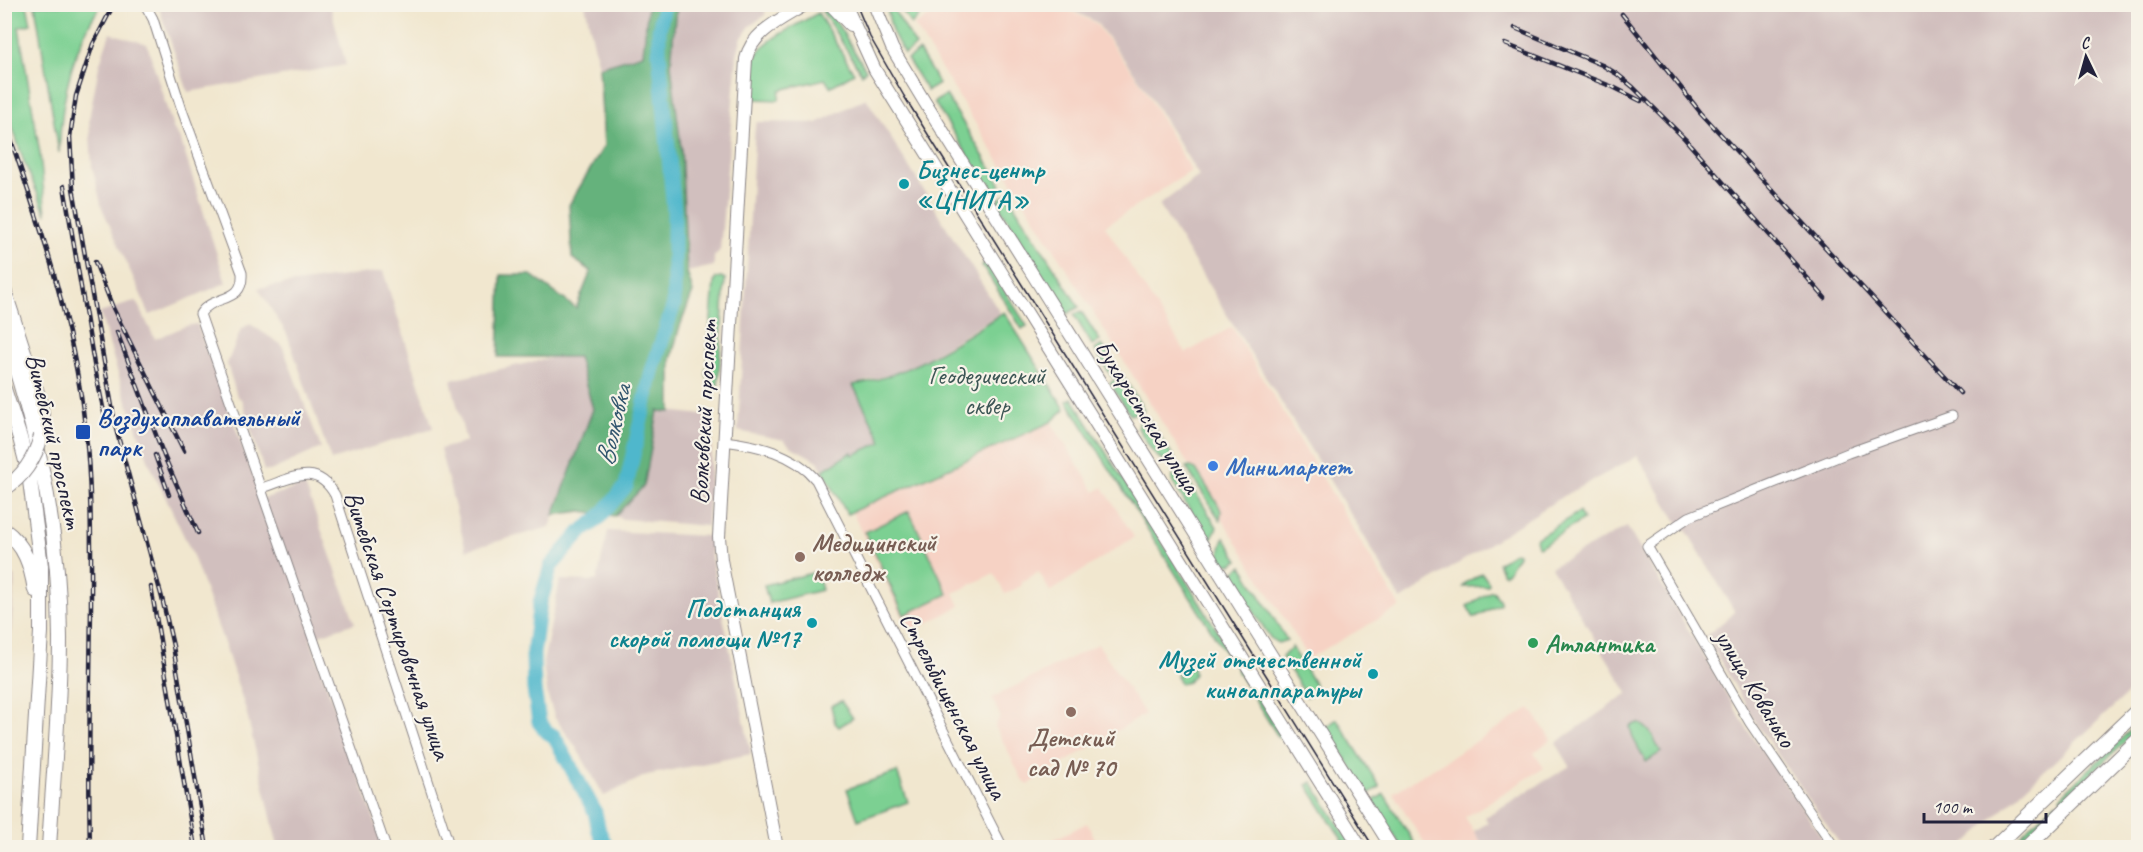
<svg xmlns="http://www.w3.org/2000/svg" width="2143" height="852" font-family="Caveat,sans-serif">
<rect width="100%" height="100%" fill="#f7f3e8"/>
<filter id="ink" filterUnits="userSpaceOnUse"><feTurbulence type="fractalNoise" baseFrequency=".0167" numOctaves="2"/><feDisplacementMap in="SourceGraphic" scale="12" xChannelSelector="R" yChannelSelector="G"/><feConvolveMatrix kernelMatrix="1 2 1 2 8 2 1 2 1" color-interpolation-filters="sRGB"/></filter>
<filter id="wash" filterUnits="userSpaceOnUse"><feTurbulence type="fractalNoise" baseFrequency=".008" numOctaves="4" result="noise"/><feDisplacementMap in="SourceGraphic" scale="24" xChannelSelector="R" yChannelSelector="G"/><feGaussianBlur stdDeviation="1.35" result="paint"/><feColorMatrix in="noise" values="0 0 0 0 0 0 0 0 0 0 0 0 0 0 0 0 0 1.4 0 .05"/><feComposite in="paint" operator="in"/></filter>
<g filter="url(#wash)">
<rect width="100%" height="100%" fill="#f1e7cf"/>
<!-- built -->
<path fill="#f6d2c4" d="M953 4 1063 5 1068 10 1095 23 1141 83 1191 171 1105 226 1186 353 1232 327 1400 607 1309 658 914 25Z
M1051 422 1095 492 1103 487 1134 537 1050 592 1039 572 1023 581 1021 586 1005 594 994 573 954 593 960 606 910 632 852 512Z
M1098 644 1145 714 1029 784 1023 781 995 726 1000 716 992 698Z
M1530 708 1551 739 1534 753 1544 768 1465 817 1484 847H1427L1393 793Z
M1087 823 1099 847H1039Z"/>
<!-- industrial -->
<path fill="#d1bfbe" d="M158 5H330L346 65 188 92Z
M585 5H648L643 54 599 67Z
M678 5H766L765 15 750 26 741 39 737 55 720 250 714 257V266L687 272 681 148 671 64 675 17Z
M1065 5H2138V684L1962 847H1842L1758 726 1706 636 1735 612 1688 533 1676 520 1638 456 1562 497 1401 600 1361 531 1159 205 1199 176 1142 83 1096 22 1069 9Z
M110 33 147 44 173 128 181 141 226 283 150 315 102 208 92 166 89 119 99 66Z
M866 98 1000 313 929 357 901 372 853 384 881 442 853 455 852 452 822 469 818 461 790 446 784 440 738 431 755 127 757 122 817 123Z
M383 271 433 428 331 460 287 334 258 288Z
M136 301 155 339 186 326 197 324 262 499 305 485 355 623 310 638 384 847H278L246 710 225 646 192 553 150 465 122 387 100 313Z
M250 324 282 345 321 448 270 471H264L242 400 237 396 227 364 241 329Z
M596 348 593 409 550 527 466 550 440 449 466 442 451 380Z
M658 410 704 415 713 422 707 526 623 519 615 516 644 486Z
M1627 527 1749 732 1829 847 1485 848 1474 831 1488 823 1485 817 1570 766 1556 743 1628 693 1551 567Z
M608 531 708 536 711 543V557L751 754 647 775 604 796 576 747 555 718 548 697 543 663 560 580 593 581 597 580Z
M5 574 15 576 5 712 4 574Z"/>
<!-- green -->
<path fill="#7cd092" stroke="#4f7966" stroke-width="1.5" d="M4 5H27L31 24 19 27 40 154 46 214 23 159 5 104Z
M35 5H101C72 47 61 102 59 153Z
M886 5H891L916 46 904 54 892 31Z
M899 5H913L919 16 911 25Z
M826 9 830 12 866 70 862 74 822 11Z
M818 13 854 73 830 87 825 79 780 90 779 100 752 99C753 86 751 69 756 56 761 41 803 22 818 13Z
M919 51 939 84 927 91 907 59Z
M946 95 1001 185 991 192 934 102Z
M1007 194 1079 307 1067 314 996 201Z
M986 262 1027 326 1022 329 982 265Z
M721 277 725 279 718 387 709 382 706 375V368L709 367V364L707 363 714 283 716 278Z
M1081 311 1100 341 1092 345 1074 315Z
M1004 312 1065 409 1051 422 847 514 823 470 852 452 853 455 882 442 853 385C910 376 956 342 1004 312Z
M1102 345 1119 372 1112 377 1095 350Z
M1122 375 1144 410 1130 415 1110 383Z
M1072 398 1235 659 1231 662 1067 401Z
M1147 417 1176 461C1156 467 1147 441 1138 428L1140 421Z
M1186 467H1191L1196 469 1219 506 1221 511 1220 520Z
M1182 471 1217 527 1211 540 1209 541 1172 481 1173 476Z
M909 511 948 594 904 615 865 532Z
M1579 512 1583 520 1539 547 1537 546 1535 539Z
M1224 537 1239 560 1232 564 1223 563 1219 557Z
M1515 552 1518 553V555L1507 573 1503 574 1498 563Z
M1242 566 1287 640 1278 643 1271 639 1232 577 1235 571Z
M817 572 822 590 769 603 764 585Z
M1482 573 1489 583 1488 586 1463 587 1464 584Z
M1491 591 1494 592 1500 601V604L1474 618 1467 606Z
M1292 647 1318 690 1307 697 1282 657Z
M1188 662 1193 664 1194 674 1188 682 1181 684 1177 678 1178 669Z
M1240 667 1283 736 1279 738 1236 669Z
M841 701 853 718 839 727 835 723 831 706Z
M1337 719 1380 787 1368 794 1326 727Z
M1638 723C1651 728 1655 741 1661 752L1646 762 1633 738 1630 726Z
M2138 723V729L2063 801 2060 797Z
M897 772 908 802 858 820 847 789Z
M1312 782 1353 847H1347L1307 785Z
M1384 794 1415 844 1411 847H1401L1373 801Z
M2056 802 2059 805 2020 843H2016V840Z"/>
<!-- forest -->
<path fill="#65b27c" stroke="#446a5c" stroke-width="1.5" d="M648 5H678L675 17 671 64 681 148 687 272 693 292 679 329 671 360V412L658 411 644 486 615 516 581 511 554 515 593 409 578 357H498L501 275H531L576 308 591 271 572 258 569 205 604 146 599 67 643 54Z"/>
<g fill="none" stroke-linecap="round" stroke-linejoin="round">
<!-- river -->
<path stroke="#4fb7cc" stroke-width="15" d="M607 848 599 831 595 812 554 736 547 732 539 722 534 689 533 654 540 603 551 566 581 532 598 519 626 486 652 371 674 304V210L659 53V31L664 4"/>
</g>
</g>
<g filter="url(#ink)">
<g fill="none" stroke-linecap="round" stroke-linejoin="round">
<defs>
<path id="street" d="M147 8 153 19 182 110 242 273C244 305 213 293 200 314L386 848
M724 441C757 445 794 453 816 480L1003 848
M262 488C291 479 316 461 335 495L450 848
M1835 848 1750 723 1647 546 1689 517 1848 453 1952 416"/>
<path id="secondary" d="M830 4 850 25
M845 4 875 70 1361 848
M874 4 892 48 924 101 1392 848
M777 848 721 560 719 537 746 59C752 31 784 18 806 4"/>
<path id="primary" d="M4 290 40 402 42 414 41 436
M4 333C38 431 60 534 60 638 60 708 53 778 49 848
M4 389 20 438 29 473 41 566V632L28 848
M4 530C25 545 31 566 35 590
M1994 848 2138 710
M2026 848 2138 740"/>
</defs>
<!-- street casing -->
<use href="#street" stroke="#8a8485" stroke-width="11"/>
<!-- secondary casing -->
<use href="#secondary" stroke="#8a8485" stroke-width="14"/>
<!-- primary casing -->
<use href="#primary" stroke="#8a8485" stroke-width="16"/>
<!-- street -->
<use href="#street" stroke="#fff" stroke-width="9"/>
<!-- secondary -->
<use href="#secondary" stroke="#fff" stroke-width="12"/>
<!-- primary -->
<use href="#primary" stroke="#fff" stroke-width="14"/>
<!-- tram -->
<path stroke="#22223b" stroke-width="1.5" d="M856 4 870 37 904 96 1374 848"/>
<defs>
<path id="rail" d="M114 4 93 44 76 96 70 137 73 188 116 429 162 598 173 646 207 848
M1622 14 1701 113 1960 393
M1515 28 1602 65 1617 74 1633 87 1685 139 1825 298
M1505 44 1613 87 1641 101
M4 120C39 221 73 320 85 426 92 486 91 547 91 607 90 687 88 767 90 848
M64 186 94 364 106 422
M95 262 113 308 184 451
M117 332 164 456 198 533
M155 455 169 495
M151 587 195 848"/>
</defs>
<!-- rail casing -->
<use href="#rail" stroke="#22223b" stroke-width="4.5"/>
<!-- rail -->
<use href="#rail" stroke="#f7f3e8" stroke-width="2" stroke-dasharray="7" stroke-linecap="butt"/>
<defs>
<path id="primary-bridge" d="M4 489C24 476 35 459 41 436"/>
</defs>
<!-- primary-bridge casing -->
<use href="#primary-bridge" stroke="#8a8485" stroke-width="16" stroke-linecap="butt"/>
<!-- primary-bridge -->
<use href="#primary-bridge" stroke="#fff" stroke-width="14"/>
</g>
</g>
<!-- markers -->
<g fill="#0f9aa8" stroke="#f7f3e8" stroke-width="2">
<circle cx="904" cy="184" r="6"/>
<circle cx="812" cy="623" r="6"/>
<circle cx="1373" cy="674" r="6"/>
</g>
<rect fill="#1a4fb4" stroke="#f7f3e8" stroke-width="2" x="75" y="424" width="16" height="16" rx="3"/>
<circle fill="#3f7fe0" stroke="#f7f3e8" stroke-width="2" cx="1213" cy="466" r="6"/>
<g fill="#8d6e63" stroke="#f7f3e8" stroke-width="2">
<circle cx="800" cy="557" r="6"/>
<circle cx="1071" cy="712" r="6"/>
</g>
<circle fill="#2e9e5b" stroke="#f7f3e8" stroke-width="2" cx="1533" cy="643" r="6"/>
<g text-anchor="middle" stroke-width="4.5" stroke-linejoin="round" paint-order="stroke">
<!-- culture labels -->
<g font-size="26" font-weight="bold" fill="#0d838f" stroke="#f7f3e8" text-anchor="end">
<text x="916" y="178" text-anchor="start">Бизнес-центр<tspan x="916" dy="30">«ЦНИТА»</tspan></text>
<text x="800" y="617">Подстанция<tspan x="800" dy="30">скорой помощи №17</tspan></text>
<text x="1361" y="668">Музей отечественной<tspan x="1361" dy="30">киноаппаратуры</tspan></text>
</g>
<!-- park labels -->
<g font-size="26" fill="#3d5655" stroke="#f7f3e8">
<text x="987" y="384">Геодезический<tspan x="987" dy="30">сквер</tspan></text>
</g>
<!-- street labels -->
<g font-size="26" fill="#22223b" stroke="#f7f3e8">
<text transform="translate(703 412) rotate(-87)" y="9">Волковский проспект</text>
<text transform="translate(1148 416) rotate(58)" y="9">Бухарестская улица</text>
<text transform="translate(55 441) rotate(77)" y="9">Витебский проспект</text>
<text transform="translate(398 625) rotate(71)" y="9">Витебская Сортировочная улица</text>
<text transform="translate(1756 688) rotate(59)" y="9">улица Кованько</text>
<text transform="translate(954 705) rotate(63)" y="9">Стрельбищенская улица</text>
</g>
<!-- transit labels -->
<g font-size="26" font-weight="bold" fill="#164399" stroke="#f7f3e8" text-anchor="start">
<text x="97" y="426">Воздухоплавательный<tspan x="97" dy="30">парк</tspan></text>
</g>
<!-- shop labels -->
<g font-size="26" font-weight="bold" fill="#366cbe" stroke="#f7f3e8" text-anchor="start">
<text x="1225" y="475">Минимаркет</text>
</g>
<!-- education labels -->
<g font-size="26" font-weight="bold" fill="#785e54" stroke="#f7f3e8" text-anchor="start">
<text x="812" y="551">Медицинский<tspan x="812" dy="30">колледж</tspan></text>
<text x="1071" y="746" text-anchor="middle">Детский<tspan x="1071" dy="30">сад № 70</tspan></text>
</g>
<!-- leisure labels -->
<g font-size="26" font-weight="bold" fill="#27864d" stroke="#f7f3e8" text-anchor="start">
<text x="1545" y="652">Атлантика</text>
</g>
<!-- water labels -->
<g font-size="27" font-style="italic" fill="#32566e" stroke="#f7f3e8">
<text transform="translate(613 425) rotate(-77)" y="9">Волковка</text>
</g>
</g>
<!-- margin -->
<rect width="2143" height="852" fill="none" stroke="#f7f3e8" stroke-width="24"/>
<!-- north arrow -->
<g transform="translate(2086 57) rotate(355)" stroke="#f7f3e8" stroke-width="4.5" paint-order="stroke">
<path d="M0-4.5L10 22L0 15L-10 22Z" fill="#22223b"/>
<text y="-9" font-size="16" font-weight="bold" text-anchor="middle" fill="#22223b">С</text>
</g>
<!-- scale -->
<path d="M1924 813v9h122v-9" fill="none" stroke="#22223b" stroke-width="3"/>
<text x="1933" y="813" font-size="18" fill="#22223b" stroke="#f7f3e8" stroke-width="4.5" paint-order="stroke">100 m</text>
</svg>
